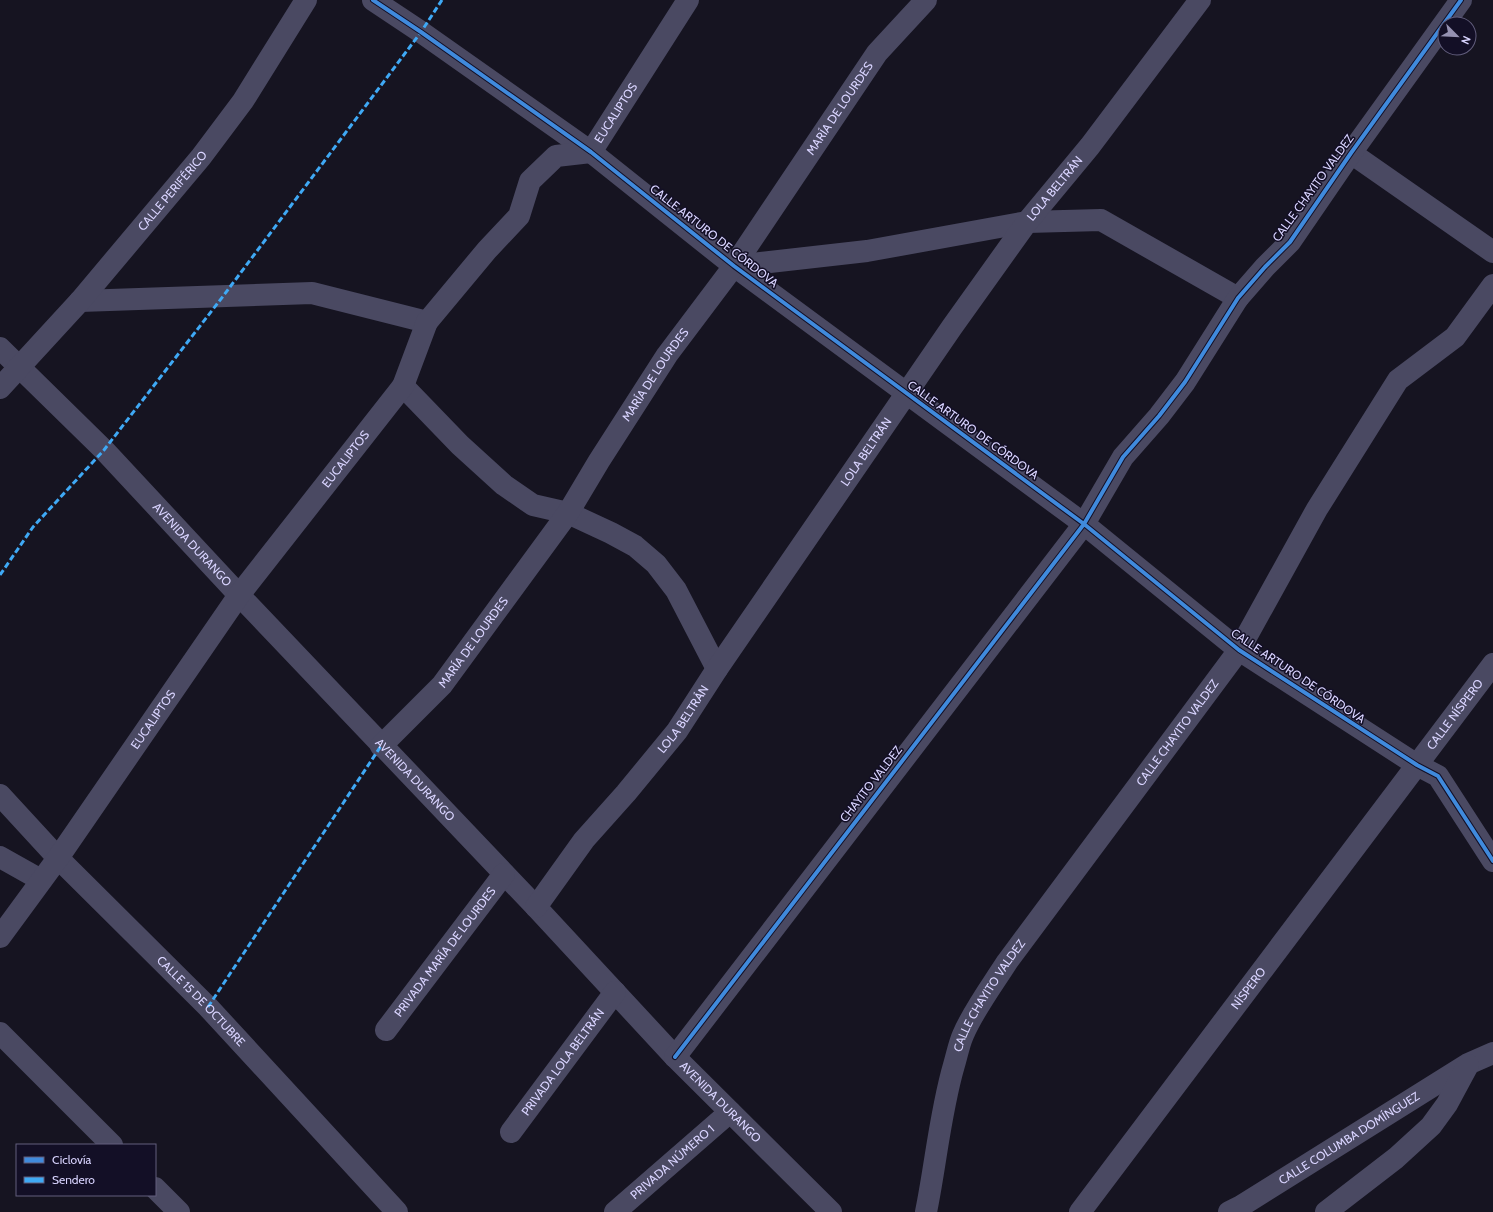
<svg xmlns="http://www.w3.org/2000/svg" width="1493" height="1212" font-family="Cabin,sans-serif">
<rect width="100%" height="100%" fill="#161421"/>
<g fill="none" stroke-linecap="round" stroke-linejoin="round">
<!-- minor -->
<g stroke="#4a4962" stroke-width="22">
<path d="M373 0 421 32 591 152 734 266 1084 524 1239 650 1417 765 1438 776 1493 861"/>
<path d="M1351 153 1493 252"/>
<path d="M734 266 867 251 1027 222 1101 220 1238 298"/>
<path d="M80 301 312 293 427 322"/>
<path id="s1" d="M0 348 104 450 239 595 536 907 675 1057 831 1212"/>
<path d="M403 386 460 445 504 485 533 505 568 513 611 533 635 546 656 564 676 590 717 669"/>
<path id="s2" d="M0 388 80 301 201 157 243 101 306 0"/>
<path id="s3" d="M381 746 442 685 568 513 599 461 667 355 734 266 877 53 926 0"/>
<path id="s4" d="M0 795 58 858 208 1007 397 1212"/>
<path d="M0 857 41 880"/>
<path id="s5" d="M536 907 584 840 626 793 677 731 717 669 952 327 1027 222 1090 146 1200 0"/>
<path id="s6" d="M0 937 58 858 239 595 403 386 427 322 487 250 519 216 530 181 556 156 591 152 688 0"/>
<path id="s7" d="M386 1030 504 874"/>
<path d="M0 1033 112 1145"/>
<path d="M675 1057 1084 524 1123 457 1159 416 1185 382 1238 298 1265 267 1290 242 1351 153 1461 0"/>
<path id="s8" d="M511 1132 615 992"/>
<path d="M155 1188 179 1212"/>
<path id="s9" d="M615 1212 730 1112"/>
<path id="s10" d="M926 1212C936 1163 940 1113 954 1065 957 1055 959 1044 963 1035 973 1011 993 984 1007 962L1239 650 1317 509 1398 380 1455 337 1493 285"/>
<path id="s11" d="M1229 1212 1241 1206 1468 1064 1493 1053"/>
<path d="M1326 1212 1396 1158 1431 1126 1447 1104 1468 1065"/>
</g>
<!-- tertiary -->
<path stroke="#4a4962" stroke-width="22" id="s12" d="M1080 1212 1493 664"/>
<!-- quiet -->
<path stroke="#3fa9f5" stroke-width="3" stroke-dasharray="6 3" stroke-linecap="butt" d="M0 575 33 527 104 450 224 295 421 32 442 0
M208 1007 381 746"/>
<defs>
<path id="cycleway" d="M373 0 421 32 591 152 734 266 1084 524 1239 650 1417 765 1438 776 1493 861
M675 1057 1084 524 1123 457 1159 416 1185 382 1238 298 1265 267 1290 242 1351 153 1461 0"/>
</defs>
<!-- cycleway casing -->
<use href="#cycleway" stroke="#130f26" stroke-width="6"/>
<!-- cycleway -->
<use href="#cycleway" stroke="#408adc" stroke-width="4"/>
</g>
<g text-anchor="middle" stroke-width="3" stroke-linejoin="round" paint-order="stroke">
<!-- street labels -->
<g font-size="12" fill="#d9d4ff" stroke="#130f26">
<text dy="4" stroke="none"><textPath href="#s3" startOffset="787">MARÍA DE LOURDES</textPath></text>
<text dy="4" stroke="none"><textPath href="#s6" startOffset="1046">EUCALIPTOS</textPath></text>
<text transform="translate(1313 188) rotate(-54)" y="4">CALLE CHAYITO VALDEZ</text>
<text dy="4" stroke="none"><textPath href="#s5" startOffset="887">LOLA BELTRÁN</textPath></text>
<text dy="4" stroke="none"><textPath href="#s2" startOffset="262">CALLE PERIFÉRICO</textPath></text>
<text transform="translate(714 236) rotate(38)" y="4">CALLE ARTURO DE CÓRDOVA</text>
<text dy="4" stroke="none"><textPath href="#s3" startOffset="463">MARÍA DE LOURDES</textPath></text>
<text transform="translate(973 430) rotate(36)" y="4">CALLE ARTURO DE CÓRDOVA</text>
<text dy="4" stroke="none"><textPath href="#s5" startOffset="563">LOLA BELTRÁN</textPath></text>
<text dy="4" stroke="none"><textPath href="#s6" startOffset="590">EUCALIPTOS</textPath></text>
<text dy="4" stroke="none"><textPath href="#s1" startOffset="275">AVENIDA DURANGO</textPath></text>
<text dy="4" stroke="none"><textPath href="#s3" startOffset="139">MARÍA DE LOURDES</textPath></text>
<text transform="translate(1298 676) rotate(34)" y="4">CALLE ARTURO DE CÓRDOVA</text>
<text dy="4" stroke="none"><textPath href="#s12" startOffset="623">CALLE NÍSPERO</textPath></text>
<text dy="4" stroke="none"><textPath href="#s5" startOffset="239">LOLA BELTRÁN</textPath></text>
<text dy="4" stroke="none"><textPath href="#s6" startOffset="266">EUCALIPTOS</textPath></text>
<text dy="4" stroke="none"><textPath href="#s10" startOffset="552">CALLE CHAYITO VALDEZ</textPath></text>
<text dy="4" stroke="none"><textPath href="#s1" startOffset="599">AVENIDA DURANGO</textPath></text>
<text transform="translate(871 784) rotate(-52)" y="4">CHAYITO VALDEZ</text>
<text dy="4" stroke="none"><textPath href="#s7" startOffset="98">PRIVADA MARÍA DE LOURDES</textPath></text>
<text dy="4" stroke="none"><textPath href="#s12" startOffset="280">NÍSPERO</textPath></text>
<text dy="4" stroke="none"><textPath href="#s10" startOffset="228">CALLE CHAYITO VALDEZ</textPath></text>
<text dy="4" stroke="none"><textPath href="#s4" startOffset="288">CALLE 15 DE OCTUBRE</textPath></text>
<text dy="4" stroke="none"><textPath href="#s8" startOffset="87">PRIVADA LOLA BELTRÁN</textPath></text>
<text dy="4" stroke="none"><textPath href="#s1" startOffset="1043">AVENIDA DURANGO</textPath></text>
<text dy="4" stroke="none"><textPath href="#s11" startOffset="141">CALLE COLUMBA DOMÍNGUEZ</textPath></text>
<text dy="4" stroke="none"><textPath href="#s9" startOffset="76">PRIVADA NÚMERO 1</textPath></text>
</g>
</g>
<!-- legend -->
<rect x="16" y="1144" width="140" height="52" fill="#130f26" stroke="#625e7d"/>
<rect x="24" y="1157" width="20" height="6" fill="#408adc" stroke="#625e7d"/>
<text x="52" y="1164" font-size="12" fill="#d9d4ff">Ciclovía</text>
<rect x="24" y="1177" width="20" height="6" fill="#3fa9f5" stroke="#625e7d"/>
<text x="52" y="1184" font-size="12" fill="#d9d4ff">Sendero</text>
<!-- north arrow -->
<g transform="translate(1457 36) rotate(114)"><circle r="19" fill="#130f26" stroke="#625e7d"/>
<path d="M0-3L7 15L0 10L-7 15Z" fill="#9591b1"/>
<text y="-6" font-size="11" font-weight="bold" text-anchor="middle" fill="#d9d4ff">N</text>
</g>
</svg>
